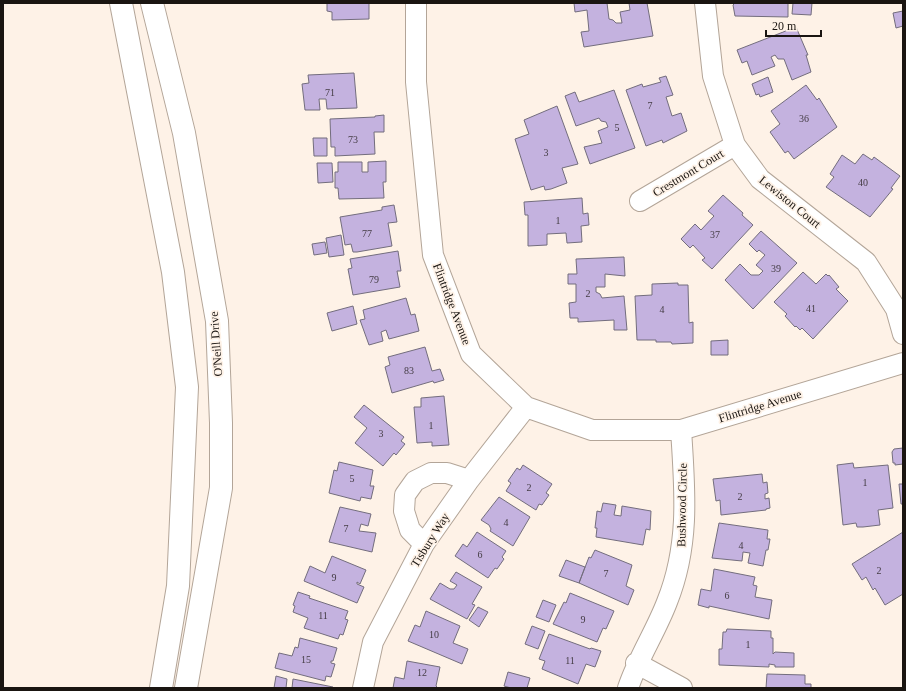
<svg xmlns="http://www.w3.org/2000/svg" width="906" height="691" font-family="'Times New Roman',serif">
<rect width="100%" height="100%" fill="#fef2e7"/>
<!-- building -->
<path fill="#c4b2df" stroke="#736d7d" d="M327 3H371H369V19L332 20V12L327 11Z
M574 3H607L609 19 613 20 616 23H622L620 12 630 10 629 3H647L653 36 584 47 581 32 589 31 587 10 575 12Z
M735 3H788V17L735 16 733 5Z
M793 3H812L811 15 792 14Z
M903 11V26L896 28 893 13Z
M796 27 808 55H806L811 72 792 80 784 59H778L775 55 771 57 775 66 752 75 747 61 742 63 737 50Z
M354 73 357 108 327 109 326 99H319L320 110H305L302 84 309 83 308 75Z
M666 76 673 95 666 97 672 116 681 113 687 131 663 143 662 140 646 146 626 90 642 84 643 87 661 82 659 78Z
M768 77 773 92 760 97 759 94 756 95 752 84Z
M806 85 817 100 819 98 837 127 794 159 788 151 785 153 770 132 780 124 771 111Z
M614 90 635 148 590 164 584 147 602 143 598 131 608 127 606 122 601 121 599 118 576 126 565 96 575 92 579 102Z
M557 106 578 164 562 168 567 183 551 189 545 190 544 186 531 190 515 139 529 134 524 120Z
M384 115V132H374L375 154 335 156V147H331L330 119 375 117V116Z
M313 138H327V156H314Z
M863 154 872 160 874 157 900 176 891 188 893 189 870 217 826 187 834 177 830 174 842 155 855 164Z
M386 161V182H383L384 198 339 199 338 188H335V172H338V162H362V172H368V162Z
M317 163H332L333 182 318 183Z
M723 195 743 213 742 215 753 225 712 269 702 260 705 258 693 245 690 248 681 239 695 224 701 230 714 216 708 211Z
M582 198 583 214 588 213 589 225 581 226 582 242 567 243 566 233 547 234V245L528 246V215H525L524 202Z
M394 205 397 222 388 223 392 246 357 252H353L351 244 345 245 340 217 382 210V207Z
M761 231 797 263 753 309 725 280 740 264 751 275H759L763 271 756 265 765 255 759 250 757 252 749 244Z
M341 235 344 255 329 257 326 238Z
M325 242 327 253 314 255 312 244Z
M398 251 401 271H397L400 287 353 295 348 269 352 268 350 259Z
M624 257 625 276 605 274V287H596V292L600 294 602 298 624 296 627 330H614V320L578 322V318H570L569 303 576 302V284H568V274H577L576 259Z
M803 272 816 284 826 274 828 276 829 275 839 287 836 289 848 301 813 339 802 328 800 330 796 326 795 327 785 316 787 314 774 302Z
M678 283V285H688L689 323 693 322V343L672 344 671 342H656V340H637L635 296 652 295V284Z
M406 298 411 315 415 314 419 331 389 339 386 330 381 332 383 341 369 345 360 320 365 319 363 310Z
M353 306 357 324 332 331 327 313Z
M728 340V355H711V341Z
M425 347 432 371 440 369 444 380 434 383 433 381 392 393 385 367 390 365 388 357Z
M444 396 449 445 432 446V442L417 443 414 407H421V398Z
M364 405 404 437 401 441 405 444 396 455 394 453 383 466 355 443 367 428 354 417Z
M903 448V464L895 465V463H893L892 452 894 449Z
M339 462 373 470 370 486H374L371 499 361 497 360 501 329 493 334 470 337 471Z
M853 463 854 468 888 465 893 508 878 510 880 525 863 527H857L856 523 843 525 837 465Z
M523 465 552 484 546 493 549 495 542 505 539 504 536 510 506 491 511 483 508 481 517 468 520 470Z
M762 474 763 483 767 482 768 493 765 494V499L769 498 770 508 766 509V510L721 515 720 500 716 501 713 479Z
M899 484H903V504H901Z
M499 497 530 517 513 546 490 531 491 529 489 525 481 520Z
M603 503 616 505 614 515 621 516 622 506 651 511 650 530 646 529 643 545 596 537 597 528H595L597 511 601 512Z
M340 507 371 514 368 526 361 524 359 531 376 533 372 552 329 542Z
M719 523 768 530 767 539H770L768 550H766L763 566 748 563 750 553 743 552 742 561 712 558Z
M477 532 506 551 502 557 504 559 497 569 495 568 488 578 455 556 463 544 467 547Z
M903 532V594L885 605 875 588 873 590 866 577 862 580 852 564Z
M595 550 632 565 626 586 634 590 628 605 579 583 589 557 591 558Z
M332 556 366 570 360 584 357 582V584L364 587 357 603 304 581 310 566 325 573Z
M566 560 585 567 579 583 559 576Z
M714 569 755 577 753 585 757 586 755 597 772 600 769 619 709 606V608L698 605 701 589 711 591Z
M456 572 482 587 472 604 475 605 467 619 430 599 440 583 450 589H454L457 585 450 581Z
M298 592 310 596 309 598 348 611 345 619 348 620 343 635 340 634 338 639 304 628 308 618 293 612 295 606 293 605Z
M570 593 614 611 606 629 603 628 597 642 553 624 564 602 566 603Z
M543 600 556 605 549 622 536 617Z
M478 607 488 612 479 627 469 620Z
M426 611 460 626 453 643 468 649 462 664 408 641 415 625 420 627Z
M532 626 545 631 538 649 525 644Z
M727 629 771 631V638H773V654L775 652 794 653V667H775V665L769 664V667L719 665V649H722L723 632H726Z
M549 634 590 649 591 648 601 651 595 667 586 664 578 684 542 669 545 661 539 659Z
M300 638 337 648 333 661H331V663L335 664 331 677 326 676 325 681 275 668 279 653 292 656 295 647 298 648Z
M407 661 440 667 436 686 438 688H393L395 677 404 679Z
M508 672 530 678 527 688H511L504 686Z
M767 674 805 675V684H811V688H766Z
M276 676 287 679 286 688H274Z
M293 679 333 687V688H292Z"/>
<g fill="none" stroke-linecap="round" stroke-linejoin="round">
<defs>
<path id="street" d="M416 3V82L433 255 471 354 526 407 592 430H681L903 363
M705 3 713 76 735 145 760 179 866 262 896 309 903 334
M640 201 735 145
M424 544 410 530 404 511 405 495 415 481 431 473H447L469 480
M636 663 682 688
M363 688 373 642 424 544 469 480 526 407
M628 688C638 658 656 631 667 602 690 545 685 490 681 430"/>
<path id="secondary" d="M121 3 173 272 187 387 178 586 161 688
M152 3 184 133 217 321 221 423V488L186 688"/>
</defs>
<!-- street casing -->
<use href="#street" stroke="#b3a598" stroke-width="22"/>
<!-- secondary casing -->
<use href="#secondary" stroke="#b3a598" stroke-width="24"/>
<!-- street -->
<use href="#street" stroke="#fff" stroke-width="20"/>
<!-- secondary -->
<use href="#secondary" stroke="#fff" stroke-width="22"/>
</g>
<g text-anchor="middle" stroke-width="3.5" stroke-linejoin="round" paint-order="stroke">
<!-- number labels -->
<g font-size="10" fill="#443c44">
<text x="330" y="96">71</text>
<text x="650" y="109">7</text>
<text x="804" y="122">36</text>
<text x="617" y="131">5</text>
<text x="353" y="143">73</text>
<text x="546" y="156">3</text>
<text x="863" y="186">40</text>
<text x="558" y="224">1</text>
<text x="367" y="237">77</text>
<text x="715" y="238">37</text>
<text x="776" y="272">39</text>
<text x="374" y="283">79</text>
<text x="588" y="297">2</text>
<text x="811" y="312">41</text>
<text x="662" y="313">4</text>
<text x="409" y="374">83</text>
<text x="431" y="429">1</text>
<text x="381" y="437">3</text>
<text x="352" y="482">5</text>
<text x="865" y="486">1</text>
<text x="529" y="491">2</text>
<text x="740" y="500">2</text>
<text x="506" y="526">4</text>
<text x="346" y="532">7</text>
<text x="741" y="549">4</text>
<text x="480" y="558">6</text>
<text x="879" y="574">2</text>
<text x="606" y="577">7</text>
<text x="334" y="581">9</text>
<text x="727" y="599">6</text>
<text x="323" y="619">11</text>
<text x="583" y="623">9</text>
<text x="434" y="638">10</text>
<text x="748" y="648">1</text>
<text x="306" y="663">15</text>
<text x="570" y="664">11</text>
<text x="422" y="676">12</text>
</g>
<!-- street labels -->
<g font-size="12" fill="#1a1511" stroke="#fef2e7">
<text transform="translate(688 173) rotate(-31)" y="4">Crestmont Court</text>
<text transform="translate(790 202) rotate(39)" y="4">Lewiston Court</text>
<text transform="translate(452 304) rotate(69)" y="4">Flintridge Avenue</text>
<text transform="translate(216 344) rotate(-94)" y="4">O'Neill Drive</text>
<text transform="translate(760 406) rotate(-17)" y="4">Flintridge Avenue</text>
<text transform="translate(682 505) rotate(-89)" y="4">Bushwood Circle</text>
<text transform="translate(430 540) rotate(-58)" y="4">Tisbury Way</text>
</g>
</g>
<!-- border -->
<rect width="906" height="691" fill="none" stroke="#1a1511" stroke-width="8"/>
<!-- scale -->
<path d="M766 30v6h55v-6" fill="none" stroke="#1a1511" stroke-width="2"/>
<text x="772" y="30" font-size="12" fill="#1a1511" stroke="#fef2e7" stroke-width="3" paint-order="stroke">20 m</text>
</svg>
